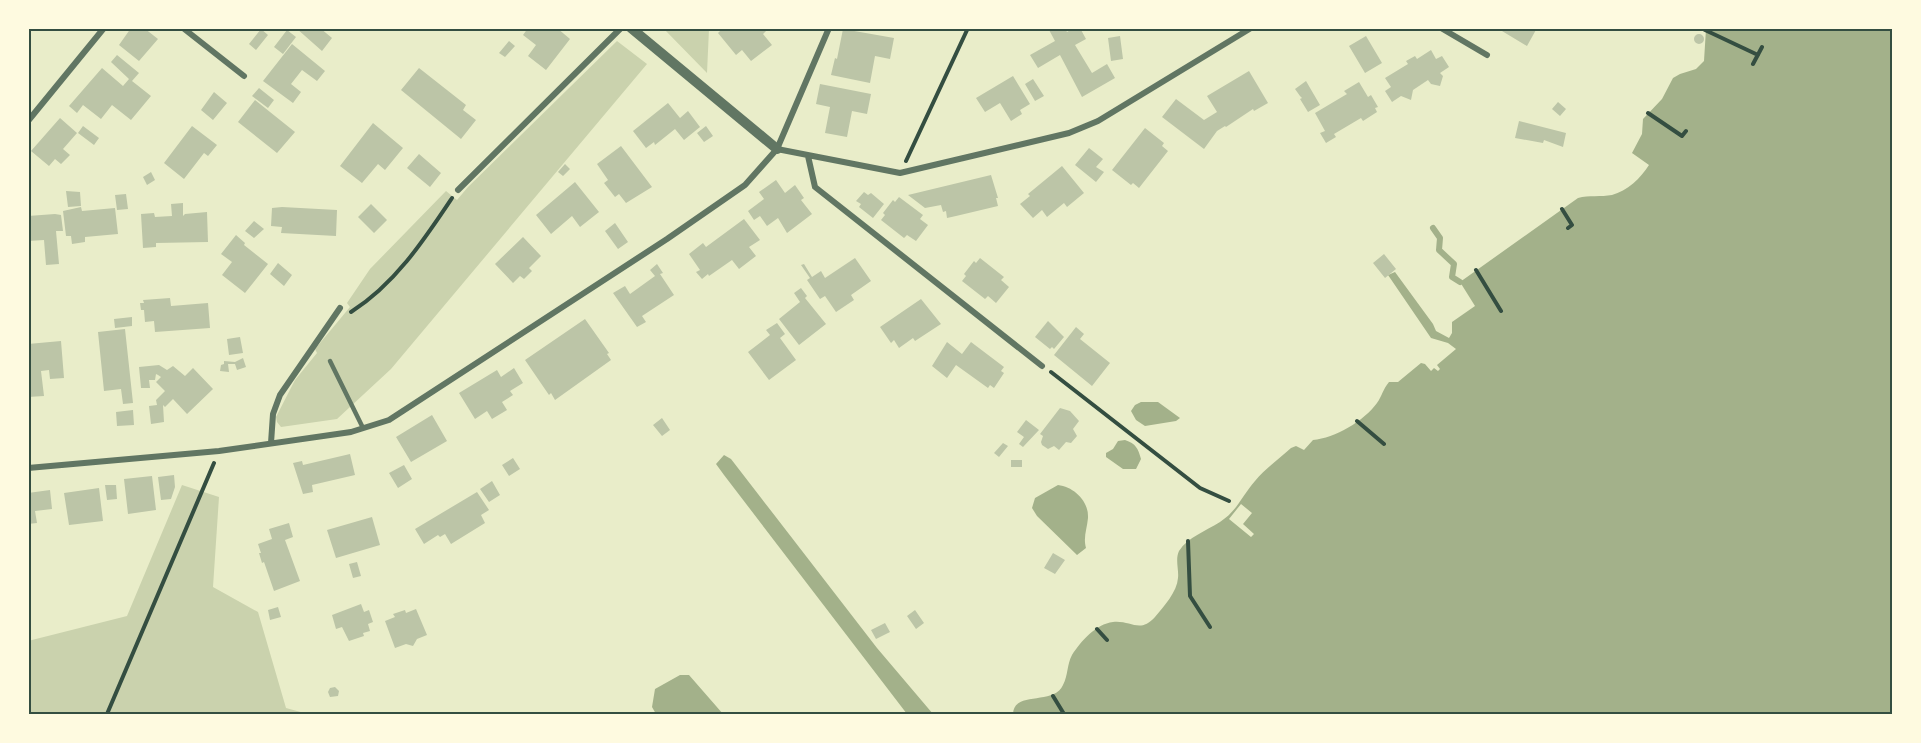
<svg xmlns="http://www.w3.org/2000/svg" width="1921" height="743" font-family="Helvetica,sans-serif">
<rect width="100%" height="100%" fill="#e9edc9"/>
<!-- green -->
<path fill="#cad2ad" d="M664 29H709L707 73Z
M617 41 647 64 391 369 337 419 281 427 277 422 276 417 295 380 317 353 315 349 350 307 347 303 370 269 446 191 457 200 468 187Z
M182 485 219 497 213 587 258 612 286 708 308 714H29L28 641 127 616Z"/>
<!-- water -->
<path fill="#a3b18a" d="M1706 29H1892V714H1013C1014 690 1054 706 1063 685 1068 676 1067 664 1072 655 1081 641 1096 624 1113 622 1131 620 1140 634 1155 617 1164 606 1177 592 1178 578 1179 570 1175 559 1179 551 1188 537 1206 531 1220 522 1238 510 1241 497 1255 481 1265 469 1279 459 1291 448L1296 446 1304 450 1313 440C1335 438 1364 421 1377 403 1382 396 1383 389 1389 382H1398L1421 363 1425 364 1431 371 1434 368 1438 371 1440 369 1437 365 1456 349 1448 343 1431 338 1388 275 1395 272 1433 324 1436 331 1449 338 1452 333V322L1475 306 1460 282 1578 198C1589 195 1601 197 1612 195 1627 191 1641 178 1649 165L1632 153 1642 134 1643 119 1662 99 1673 78 1680 74 1696 69 1704 61Z
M1141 402H1158L1180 418 1176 421 1145 426 1136 420 1131 411 1135 405Z
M1125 440C1136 444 1138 448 1141 459L1136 469H1123L1106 457V453L1113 449 1118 441Z
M724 455 731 459 877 648 933 714H907L724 475 716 464Z
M1058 485C1074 487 1089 501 1088 518 1087 529 1083 537 1086 548L1077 555 1037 516 1032 508 1035 498Z
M680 675H689L723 714H656L652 707 655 689Z"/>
<!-- pier -->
<path fill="#e9edc9" d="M1241 504 1252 513 1243 524 1254 534 1251 537 1229 519Z"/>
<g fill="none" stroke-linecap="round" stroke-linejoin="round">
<!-- stream -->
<path stroke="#a3b18a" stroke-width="6" d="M1433 228 1440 238 1439 250 1454 264 1452 277 1460 282"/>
</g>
<!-- building -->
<path fill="#bcc5a7" d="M131 28H144L158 39 139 61 119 45Z
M296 28H320L332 38 322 51Z
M528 28H557L570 39 546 70 528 56 536 45 523 35Z
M723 28H769L763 34 772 45 751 61 742 50 736 55 718 33Z
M1048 28H1065L1067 32 1074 28H1080L1086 39 1075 45 1092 73 1107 64 1115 78 1082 97 1060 55 1038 68 1030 55 1055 41Z
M1497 28H1537L1527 46Z
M261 29 268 35 256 50 249 44Z
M843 29 894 38 890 59 875 56 870 83 831 75 835 58 837 59Z
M287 30 296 37 283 54 274 47Z
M1694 39a5 5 0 1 1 10 0a5 5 0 1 1-10 0Z
M1120 36 1123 59 1111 61 1108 38Z
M1366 36 1382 63 1365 73 1349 46Z
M509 41 515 46 505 57 499 53Z
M292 44 325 71 317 81 302 70 291 84 301 92 293 103 263 81Z
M1431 50 1436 59 1442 56 1449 67 1440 73 1443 76 1440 86 1431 84 1428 80 1413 90 1411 100 1401 96 1392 102 1385 91 1391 87 1385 78 1408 64 1406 61 1415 56 1417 59Z
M117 55 139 73 132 81 151 96 131 120 112 105 101 119 83 105 77 113 69 106 102 68 123 86 129 79 111 62Z
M419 68 466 105 463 110 476 120 461 139 401 90Z
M1249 71 1268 103 1254 111 1253 109 1226 127 1225 126 1217 131 1204 149 1162 117 1176 99 1204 120 1217 112 1207 96Z
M1013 76 1030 104 1020 110 1022 114 1011 121 1000 103 985 112 976 98Z
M1033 79 1044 96 1035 101 1025 84Z
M1306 81 1320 105 1308 112 1300 99 1302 98 1300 96 1295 89Z
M1359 82 1368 97 1371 95 1378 107 1375 108 1377 112 1363 121 1361 118 1334 134 1336 137 1326 143 1320 133 1325 131 1315 113 1347 94 1344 91Z
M820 84 871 94 867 114 852 111 847 137 825 133 830 107 816 104Z
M259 88 274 100 268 108 252 96Z
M214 92 227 103 213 120 201 110Z
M255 100 295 132 277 153 238 122Z
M1558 102 1566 109 1560 116 1552 109Z
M668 103 680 118 688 111 700 127 684 140 675 129 655 145 654 142 646 148 633 131Z
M60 118 77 133 63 149 70 155 61 164 55 159 49 166 31 151Z
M1519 121 1566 133 1563 147 1544 140 1543 143 1515 138Z
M373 123 403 148 385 170 378 164 362 183 340 166Z
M83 126 99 138 94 145 78 133Z
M192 126 217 145 208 156 204 153 184 179 164 163Z
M706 126 713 136 704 142 697 133Z
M1145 128 1164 143 1162 146 1168 151 1139 188 1133 183 1131 185 1112 170Z
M621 146 652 187 626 203 619 194 615 197 604 183 608 180 597 164Z
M1089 148 1103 159 1096 167 1104 172 1096 182 1075 165Z
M419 154 441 173 430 187 407 168Z
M565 164 570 169 563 176 558 172Z
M1062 166 1084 193 1067 207 1064 203 1047 217 1042 210 1033 218 1020 204 1030 196 1028 194Z
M151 172 155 180 147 185 143 177Z
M991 175 998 198H996L998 206 956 216 947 218 946 211 943 212 941 205 925 208 908 195Z
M776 180 785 193 795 185 804 198 801 200 812 214 787 233 778 218 767 226 760 216 754 220 748 211 764 199 759 192Z
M575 182 599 212 580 227 572 216 551 234 536 215Z
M66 191 80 192 81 206 68 207Z
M864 192 868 195 871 193 884 204 873 218 859 207 861 204 856 201Z
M126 194 128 209 117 210 115 195Z
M899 197 923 215 920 219 928 225 916 241 907 235 904 238 881 220 885 215 883 213 893 200 895 202Z
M183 203V216L185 214 207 212 208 242 156 243V247L143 248 141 214 154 213 155 217 172 216 171 204Z
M371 204 387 220 374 233 358 217Z
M81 207 82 211 115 208 118 234 85 237V242L72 244 71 236H66L63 211Z
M282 207 337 210 336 236 281 233 282 227 271 226 272 208Z
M55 214 61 215 63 231H56L59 264 46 265 44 240 28 241V216Z
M744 219 760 240 749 247 756 256 739 269 732 260 709 276 708 274 702 279 696 272 700 270 689 254 703 243 706 247Z
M254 221 264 229 254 238 245 231Z
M615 223 628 242 618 249 605 231Z
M236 235 245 243 244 245 268 264 245 293 222 275 232 262 221 254Z
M523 237 541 256 529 268 532 271 524 279 520 276 513 283 495 264Z
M1384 254 1396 269 1385 278 1373 263Z
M855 258 871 281 851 295 854 300 836 312 825 296 820 299 807 280 810 278 801 265 804 264 812 277 821 271 825 278Z
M980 258 1004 277 1001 280 1009 287 996 303 988 296 985 299 962 281 966 276 964 274 974 261 976 263Z
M278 263 292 275 284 286 270 274Z
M657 264 663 273 660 274 674 295 642 316 646 322 637 327 613 293 625 286 630 294 655 276 650 270Z
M801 288 807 296 805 298 826 324 799 345 779 319 800 302 794 293Z
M170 298 171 306 208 303 210 328 155 332 154 321 145 322 144 310H141L140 303H144L143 300Z
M921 299 941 324 915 341 913 338 899 348 894 340 891 343 880 327Z
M132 317V326L115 328 114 319Z
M585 319 609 353 607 354 611 360 555 400 551 393 549 395 525 360Z
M1048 321 1064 337 1054 349 1052 347 1050 349 1035 337Z
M777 323 785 334 780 338 796 360 769 380 748 352 770 335 766 330Z
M1076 327 1084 334 1080 339 1110 363 1092 386 1054 355Z
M125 329 133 403 123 404 121 389 104 391 98 332Z
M240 337 243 353 229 355 227 339Z
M61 341 64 378 50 379 49 370 41 371 44 396 28 397V344Z
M947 342 962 354 971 342 1004 367 1001 371 1004 373 994 388 990 385 988 388 956 365 947 378 932 366Z
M243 358 246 367 237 370 235 364H228L229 372 220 371 221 365 224 364V361L235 362Z
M159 365 167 370 173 366 185 376 193 368 213 389 187 414 173 399 165 407 163 405 164 422 151 424 149 406 157 405 156 400 165 391 156 382 161 377 158 375 156 374 155 380H149L150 388H141L139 367Z
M514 368 523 383 510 391 513 395 502 402 507 410 492 419 487 411 475 419 459 393 497 370 501 377Z
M1060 408 1070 411 1079 421 1073 429 1077 436 1071 443 1066 442 1059 450 1054 446 1048 449 1042 445 1041 442 1043 436 1040 434Z
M133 410 134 425 117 426 116 412Z
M432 415 447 441 411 462 396 437Z
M662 418 670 430 662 436 653 425Z
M1026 420 1039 430 1023 447 1019 444 1024 437 1017 432Z
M1003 443 1008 446 999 457 994 453Z
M350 454 355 475 312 485 313 492 303 494 293 463 302 461 303 465Z
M513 458 520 469 509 476 502 465Z
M1011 460H1022V467H1011Z
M404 465 412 479 398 488 389 473Z
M174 475 175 487 171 499 161 500 158 477Z
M152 476 156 510 128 514 124 479Z
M492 481 500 495 489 502 480 489Z
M105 485H116L117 499 107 500Z
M99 488 103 521 69 525 64 493Z
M50 490 52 509 35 511 37 523 28 524V493Z
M477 492 489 510 481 515 485 523 451 544 445 534 440 537 438 535 424 544 415 529Z
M372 517 380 545 336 558 327 530Z
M289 523 293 537 285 540 300 581 274 591 264 562 262 563 259 553H261L258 544 272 539 269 529Z
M1053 553 1065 560 1055 574 1044 568Z
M357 562 361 576 353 578 349 564Z
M361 604 364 612 369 610 373 622 368 624 370 631 363 633 364 636 349 641 342 627 336 629 332 615Z
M278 607 281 617 270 620 268 610Z
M416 609 427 635 417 639 413 646 406 644 395 648 385 621 395 617 393 614 405 610 406 613Z
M915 610 924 623 916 629 907 616Z
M885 623 890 632 876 639 871 630Z
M335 687 339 691 338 696 330 697 328 692 330 688Z"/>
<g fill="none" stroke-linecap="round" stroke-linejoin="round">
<!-- path -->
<path stroke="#344e41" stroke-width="4" d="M1705 30 1758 55
M1753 64 1762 47
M1648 113 1682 136 1686 131
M906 161 968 28
M1562 209 1572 225 1568 228
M1476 270 1501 311
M351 312C395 284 424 240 452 198
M1051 372 1200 488 1229 501
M1357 421 1384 444
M1188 541 1190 596 1210 627
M1097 629 1107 640
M1053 696 1064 714
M107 714 214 463"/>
<!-- service -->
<path stroke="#617663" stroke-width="4.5" d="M330 361 363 428"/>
<!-- minor -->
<path stroke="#617663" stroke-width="6" d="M183 28 244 76
M1441 28 1487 55
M28 121 104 28
M777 149 900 173 1069 133 1098 121 1251 28
M808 156 815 187 1042 366
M458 190 621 28
M271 443 273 414 280 395 340 308
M28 468 219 451 351 432 389 420 667 239 745 185 777 149 829 28"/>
<!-- tertiary -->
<path stroke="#617663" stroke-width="10" d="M631 28 777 149"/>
</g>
<!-- border -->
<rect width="1921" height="743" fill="none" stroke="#fefae0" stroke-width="60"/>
<rect x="30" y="30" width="1861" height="683" fill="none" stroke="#344e41" stroke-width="2"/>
</svg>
